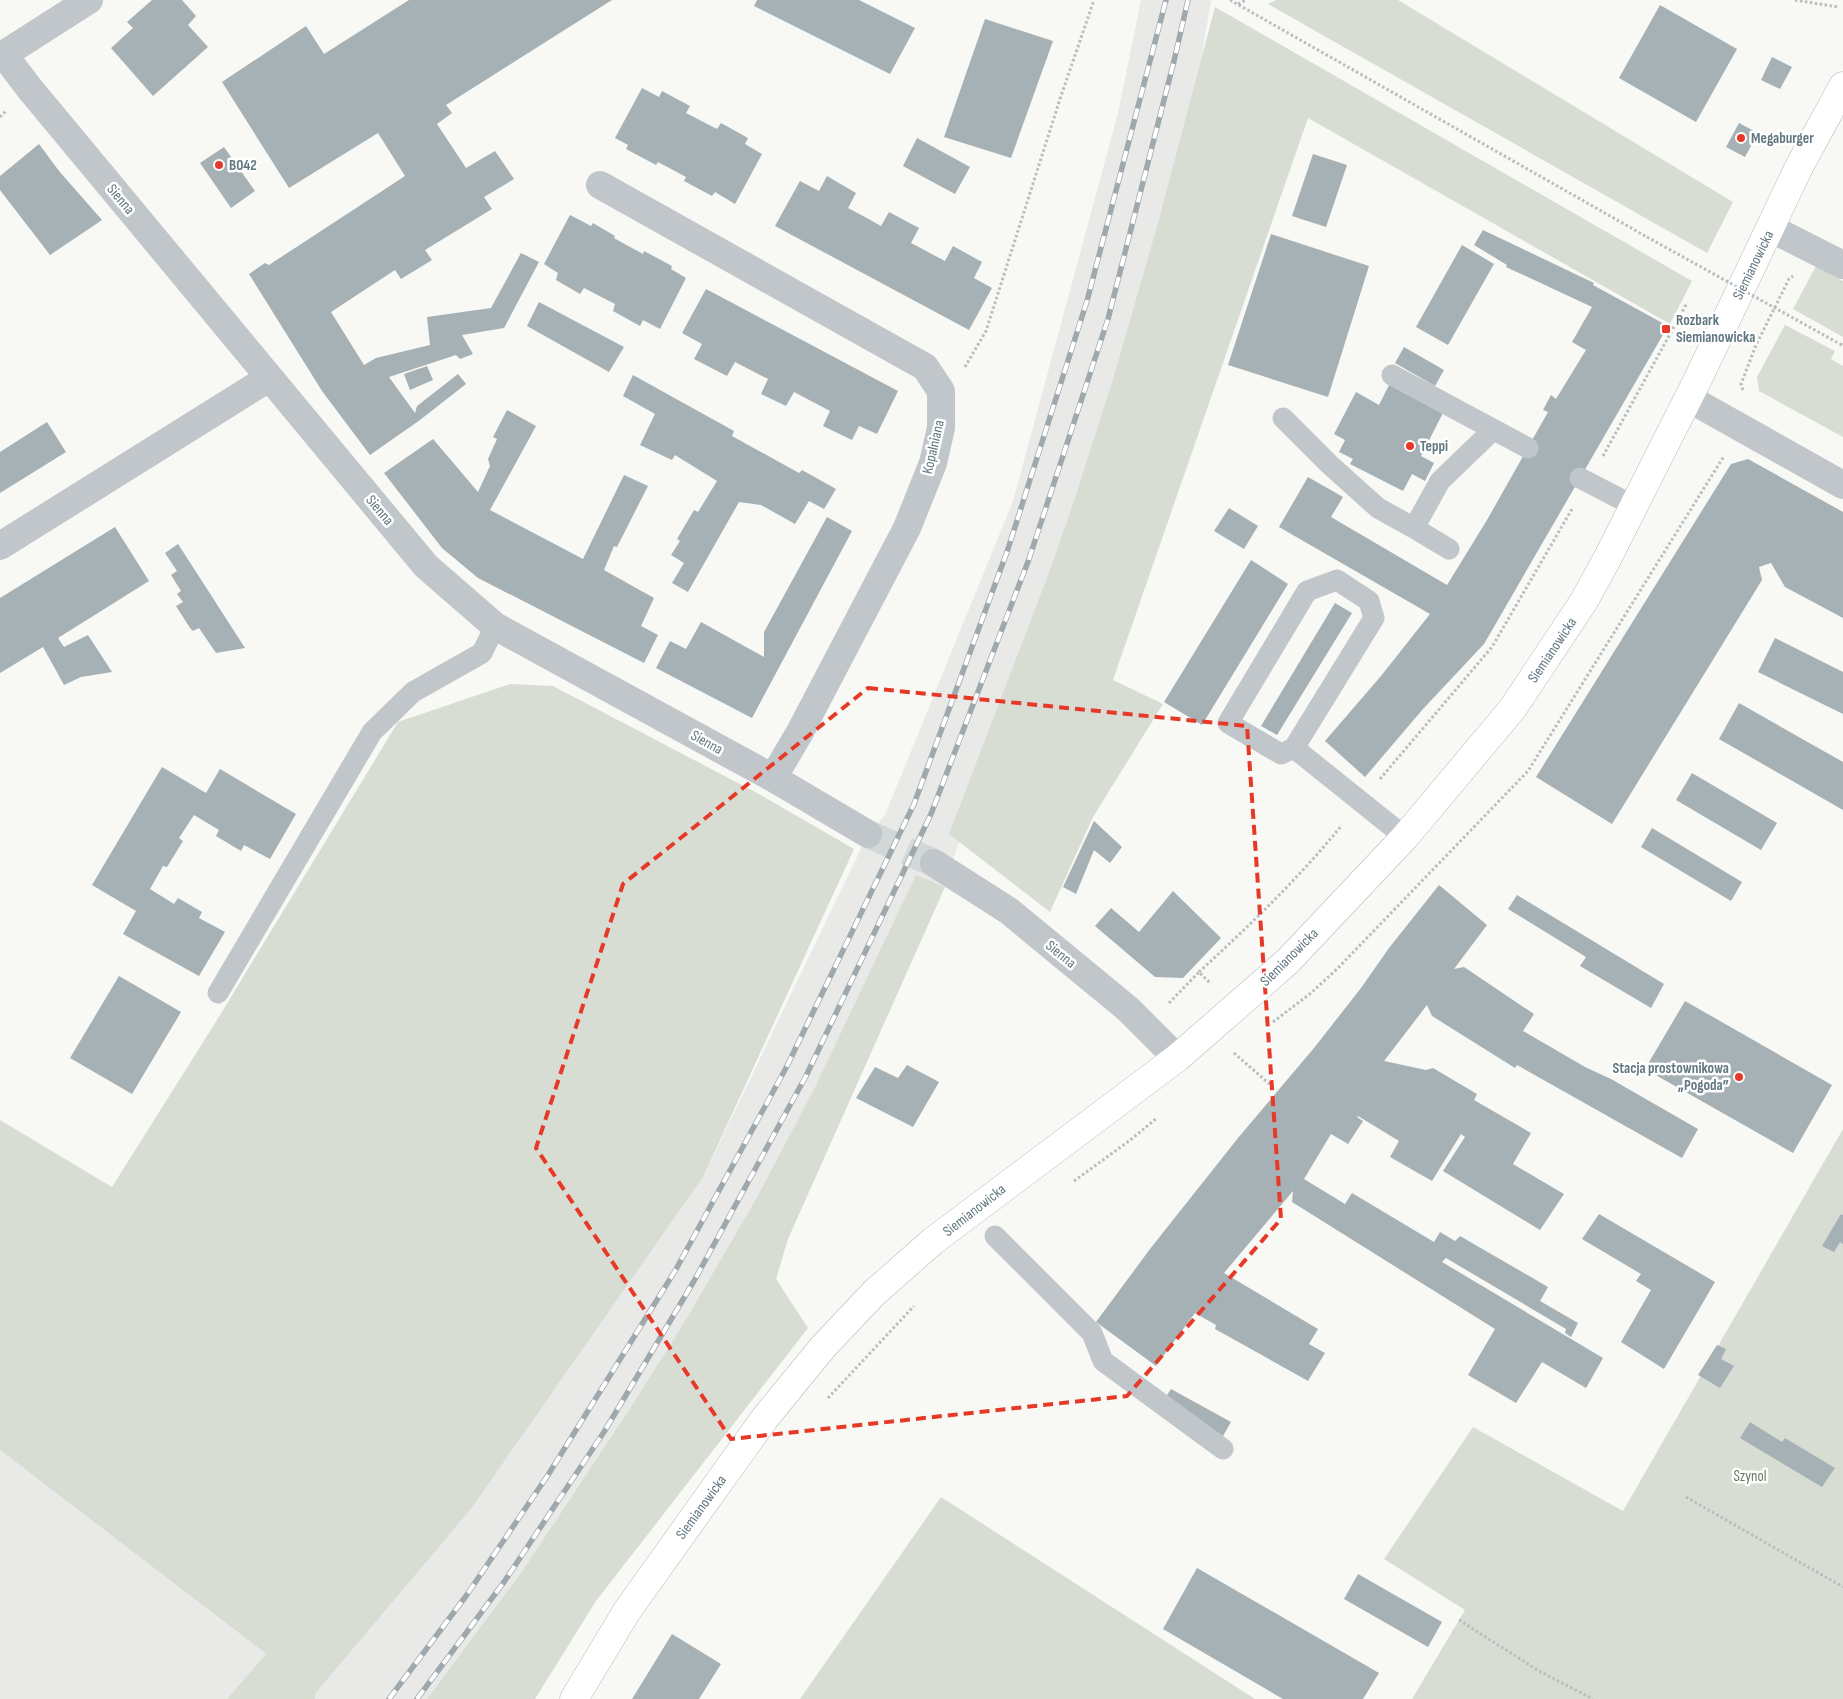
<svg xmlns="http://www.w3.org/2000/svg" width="1843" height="1699" font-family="'Sofia Sans Condensed',sans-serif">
<rect width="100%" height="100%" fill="#f8f8f5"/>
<!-- built -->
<path fill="#e9e9e8" d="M1141 0H1211L1179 196 1088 514 929 920 816 1085 756 1199 682 1326 634 1402 523 1570 427 1699H315V1694L471 1509 703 1177 868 834 885 815 1013 501 1118 113Z
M0 1450 267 1655 227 1699H0Z"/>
<!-- green -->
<path fill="#d8ddd4" d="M1276 0H1398L1733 202 1707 253 1268 4Z
M1215 7 1692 281 1670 324 1308 118 1113 680 1163 704 1093 817 1050 912 949 834 1050 570 1074 501 1114 376 1158 223Z
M1816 266 1843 281V337L1793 309Z
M1785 325 1835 351 1831 359 1843 366V437L1759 391 1757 377Z
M510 684 553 686 759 794 854 849 703 1177 471 1509 315 1694V1699H227L266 1654 0 1450V1120L112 1187 217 1020 398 722Z
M916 875 945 887 788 1239 776 1279 808 1328 596 1601 535 1699H427L523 1570 634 1402 682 1326 756 1199 816 1085Z
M1843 1129V1699H1412L1465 1610 1384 1559 1473 1427 1623 1511Z
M941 1497 1255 1699H800Z"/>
<!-- building -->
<path fill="#a5b1b5" d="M152 0H182L196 16 188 25 208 47 153 96 111 48 133 28 127 22Z
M409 0H612L446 105 452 113 437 124 466 168 495 151 514 179 484 197 492 209 425 250 432 260 401 279 395 270 331 312 364 365 376 358 430 345 427 317 491 308 521 253 539 262 504 328 462 335 473 354 460 359 456 355 389 377 415 413 417 406 458 374 466 384 420 420 370 455 322 391 249 274 265 263 269 265 405 176 378 133 289 188 222 82 306 26 324 54Z
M757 0H859L915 28 890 74 754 6Z
M1660 5 1737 49 1696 122 1619 78Z
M985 19 1053 41 1011 158 944 137Z
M1772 57 1792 67 1780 89 1761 80Z
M642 88 659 97 662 91 690 106 686 113 717 129 721 123 748 138 745 144 762 154 735 204 715 192 712 196 684 181 686 177 658 162 656 165 626 149 628 145 615 138Z
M1739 123 1758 133 1745 157 1726 147Z
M917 138 970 167 955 194 903 166Z
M39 144 59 171 102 220 50 255 0 190V176Z
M224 147 255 191 231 208 200 163Z
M1313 154 1347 165 1326 227 1292 216Z
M827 176 856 193 848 208 865 217 881 226 889 212 919 228 911 243 945 261 953 246 982 262 974 278 992 288 969 330 775 226 800 181 819 191Z
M570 215 591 226 593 223 615 236 614 238 630 247 643 254 644 251 672 266 671 269 686 278 660 329 643 320 640 326 613 311 615 304 584 288 580 294 556 280 558 273 544 264Z
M1483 230 1594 283 1593 285 1668 326 1484 644 1423 709 1365 777 1325 741 1381 676 1430 614 1279 527 1308 477 1343 497 1331 517 1447 585 1487 520 1548 412 1543 410 1551 395 1556 399 1586 350 1572 342 1592 307 1506 267 1507 265 1474 245Z
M1271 234 1369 266 1328 397 1228 365Z
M1462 245 1494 264 1448 345 1416 327Z
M706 289 898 391 877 434 859 426 852 440 823 426 830 411 794 392 786 406 761 394 768 379 735 362 727 376 694 359 702 344 682 333Z
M539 302 624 347 609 372 527 326Z
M1404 347 1444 370 1435 386 1395 363Z
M427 366 433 380 410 390 404 374Z
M633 375 734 431 732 436 799 473 802 470 836 489 824 509 809 501 795 524 761 505 739 502 688 592 672 583 684 563 671 555 680 541 677 539 694 510 698 512 717 481 675 455 672 460 640 445 655 414 623 396Z
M1389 385 1443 413 1421 456 1434 463 1425 481 1412 474 1403 491 1350 464 1353 459 1339 452 1345 440 1334 434 1356 392 1379 405Z
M507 410 536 426 490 510 583 559 624 475 648 486 617 547 614 546 604 570 654 598 641 626 658 635 644 663 478 578 442 548 384 473 433 439 478 492 490 466 488 459 497 439 493 437Z
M47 422 66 452 0 493V452Z
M1748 459 1843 512V618L1785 587 1771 563 1759 567 1762 580 1612 824 1536 777 1731 464Z
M1229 508 1258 526 1244 549 1214 531Z
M827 517 852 531 752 718 656 668 670 641 686 649 701 622 764 657V632Z
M115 527 149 581 58 638 64 647 88 635 112 672 81 677 64 685 43 647 0 673V598Z
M178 544 200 578 245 648 216 653 199 628 193 631 190 628 176 606 183 602 177 594 181 591 171 575 177 571 165 553Z
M1251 560 1288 584 1202 725 1164 702Z
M1335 603 1352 613 1277 735 1261 726Z
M1775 638 1843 672V714L1758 672Z
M1739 703 1843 762V810L1719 739Z
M162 767 206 793 220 769 296 814 270 859 244 845 241 851 216 836 219 830 194 815 179 838 183 841 167 867 163 866 150 889 174 904 178 898 202 912 199 918 225 932 199 976 123 934 136 911 92 885Z
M1692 773 1777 823 1761 850 1676 800Z
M1094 821 1122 847 1110 863 1094 850 1076 894 1063 887Z
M1652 828 1742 882 1731 901 1641 847Z
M1439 885 1487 925 1454 969 1464 967 1534 1014 1523 1031 1585 1067 1611 1079 1698 1129 1682 1158 1517 1065 1515 1068 1432 1016 1427 1005 1384 1061 1426 1070 1433 1068 1477 1094 1474 1100 1531 1133 1513 1164 1564 1194 1540 1230 1443 1171 1465 1137 1461 1134 1432 1181 1390 1157 1399 1141 1358 1116 1357 1117 1363 1121 1348 1144 1331 1134 1304 1179 1345 1204 1352 1193 1434 1242 1440 1232 1455 1241 1460 1236 1548 1287 1540 1301 1578 1323 1571 1337 1565 1333 1566 1329 1446 1258 1442 1262 1603 1358 1586 1388 1542 1362 1516 1403 1468 1375 1495 1329 1292 1202 1293 1191 1224 1273 1318 1329 1309 1344 1325 1353 1308 1381 1215 1329 1216 1325 1195 1313 1156 1366 1096 1322 1150 1249 1238 1138 1314 1048 1361 988 1389 948Z
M1173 891 1221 938 1183 978 1155 977 1095 926 1111 908 1139 932Z
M1517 895 1664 984 1651 1008 1580 966 1586 957 1508 909Z
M119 976 181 1012 132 1094 70 1058Z
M1685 1001 1832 1085 1793 1153 1645 1069Z
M907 1065 939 1082 913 1127 856 1098 875 1067 898 1078Z
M1599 1214 1715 1282 1664 1369 1621 1342 1651 1290 1636 1281 1641 1274 1582 1239Z
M1841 1214 1843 1215V1244L1840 1242 1834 1252 1822 1246Z
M1717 1345 1726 1349 1721 1359 1734 1366 1720 1388 1698 1375Z
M1171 1389 1231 1422 1223 1436 1164 1400Z
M1750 1422 1782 1442 1785 1438 1835 1468 1822 1487 1740 1438Z
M1197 1568 1379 1673 1363 1699H1283L1163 1629Z
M1358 1574 1442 1622 1428 1647 1344 1599Z
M672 1634 721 1664 699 1699H632Z"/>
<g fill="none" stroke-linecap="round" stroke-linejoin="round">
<!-- street-tunnel -->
<path stroke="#d2d8d8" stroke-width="28" stroke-dasharray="28 14" stroke-linecap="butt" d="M868 834 934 863"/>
<defs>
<path id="secondary" d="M574 1699 627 1611 704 1503 765 1418 823 1347 874 1293 933 1241 1177 1058 1287 962 1405 837 1513 708 1584 601 1607 559 1698 379 1799 167 1843 86"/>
</defs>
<!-- secondary casing -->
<use href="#secondary" stroke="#b3babe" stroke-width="29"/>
<!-- path -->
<path stroke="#b8bdbf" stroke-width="3" stroke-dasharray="2.5 2.5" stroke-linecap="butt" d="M1230 0 1647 237
M1795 0 1838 7
M1238 4 1246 0
M0 117 6 111
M1840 344 1843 345
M965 367 986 331 1060 99 1094 0
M1743 390 1741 384 1756 345 1789 279 1793 276
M1603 456 1687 303
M1380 779 1492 647 1572 509
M1199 972C1250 925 1299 878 1342 825
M1169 1003 1199 972 1211 984
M1273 1022 1311 993 1337 969 1528 771 1724 456
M1234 1053 1273 1087
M1074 1181 1129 1141 1157 1118
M828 1398 914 1306
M1686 1497 1843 1587
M1459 1620 1539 1671 1593 1699"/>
<!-- lane -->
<path stroke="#c0c6c9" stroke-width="21" d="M1392 375 1528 448
M1283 418 1329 464 1378 508 1414 528
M1580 478 1634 506
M1449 549 1414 528 1440 481 1493 430
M1294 748 1374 618 1369 601 1337 580 1307 591 1228 723 1281 754 1294 748 1405 837
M218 993 372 732 413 692 482 653 495 626
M995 1236 1092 1333 1103 1361 1223 1449"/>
<!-- street -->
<path stroke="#c0c6c9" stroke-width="28" d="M4 55 30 89 426 566 495 626 773 778 868 834
M0 57 89 0
M600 185 925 367 941 391V428L933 463 907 528 800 732 773 778
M1770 228 1843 265
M1688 398 1843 485
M0 546 269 378
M934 863 1009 911 1128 1009 1177 1058"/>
<!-- secondary -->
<use href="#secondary" stroke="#fff" stroke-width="28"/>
<defs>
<path id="rail" d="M389 1699 466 1596 548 1475 675 1271 786 1068 914 804 1007 552 1087 301 1166 0
M417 1699 504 1582 604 1432 694 1281 806 1076 931 814 1029 559 1108 319 1174 61 1188 0"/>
</defs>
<!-- rail casing -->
<use href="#rail" stroke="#9fa9ad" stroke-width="5.5"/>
<!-- rail -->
<use href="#rail" stroke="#fff" stroke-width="4" stroke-dasharray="11" stroke-linecap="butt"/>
<!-- path-bridge -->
<path stroke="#b8bdbf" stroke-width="3" stroke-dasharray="2.5 2.5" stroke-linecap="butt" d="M1647 237 1840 344"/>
</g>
<!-- marked area -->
<path fill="none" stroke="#e63927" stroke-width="4" stroke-dasharray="10 6" stroke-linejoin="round" d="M868 688 1247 726 1281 1219 1127 1396 731 1439 536 1148 623 884Z"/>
<!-- markers -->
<g fill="#e63927" stroke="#fff" stroke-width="2">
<circle cx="1741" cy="138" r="5"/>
<circle cx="219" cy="165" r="5"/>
<rect x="1661" y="324" width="10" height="10" rx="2.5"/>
<circle cx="1410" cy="446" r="5"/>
<circle cx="1739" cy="1077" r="5"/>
</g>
<g text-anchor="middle" stroke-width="5" stroke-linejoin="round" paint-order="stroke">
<!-- poi labels -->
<g font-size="15" font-weight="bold" fill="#627881" stroke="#fff" text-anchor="start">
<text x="1751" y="143">Megaburger</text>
<text x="229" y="170">B042</text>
<text x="1676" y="325">Rozbark<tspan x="1676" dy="17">Siemianowicka</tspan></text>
<text x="1420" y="451">Teppi</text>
<text x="1729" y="1073" text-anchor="end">Stacja prostownikowa<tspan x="1729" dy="17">„Pogoda”</tspan></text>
</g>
<!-- street labels -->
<g font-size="15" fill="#627881" stroke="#fff">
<text transform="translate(121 199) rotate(50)" y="5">Sienna</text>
<text transform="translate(1753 265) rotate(-64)" y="5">Siemianowicka</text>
<text transform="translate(933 447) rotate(-77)" y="5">Kopalniana</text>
<text transform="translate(380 510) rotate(50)" y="5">Sienna</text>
<text transform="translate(1552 650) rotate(-56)" y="5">Siemianowicka</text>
<text transform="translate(707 742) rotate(29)" y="5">Sienna</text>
<text transform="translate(1061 954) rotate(39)" y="5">Sienna</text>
<text transform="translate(1289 957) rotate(-45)" y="5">Siemianowicka</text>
<text transform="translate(974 1210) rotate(-38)" y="5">Siemianowicka</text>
<text transform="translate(701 1507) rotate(-54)" y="5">Siemianowicka</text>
</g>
<!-- park labels -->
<g font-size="15" fill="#697961" stroke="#fff">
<text x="1750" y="1481">Szynol</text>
</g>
</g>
</svg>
